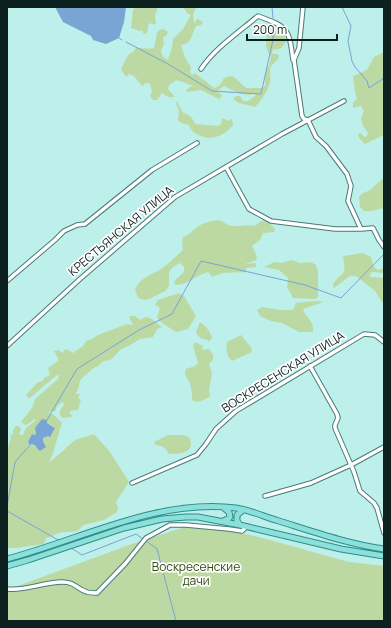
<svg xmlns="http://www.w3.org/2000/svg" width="391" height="628" font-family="Manrope,sans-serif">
<rect width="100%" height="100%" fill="#bdefeb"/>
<!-- green -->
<path fill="#bdd9a3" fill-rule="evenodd" d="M136 7H158L155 16 156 23 154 25 151 23 148 25V30L146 34 143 33 142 30 140 31 131 28 133 10Z
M183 7H199L195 9 193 16 195 25 196 20 198 19 203 22 201 25 196 26C191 35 192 44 181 45L185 58 191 67C190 70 190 73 192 75L195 73 214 88C218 87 222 84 223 79L230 76 234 77 246 88H262L265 86V73L269 65 271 56C263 46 267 41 267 29H271L275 32 278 29 284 33 286 42 281 48 275 50 274 48 272 52 273 54H278L279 57C277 62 271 64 270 69 270 74 271 78 270 82 268 91 261 101 255 107L239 103 233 99 236 96H240L243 101H248L255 96 256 93 250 95 240 94 224 86 217 91 222 95 220 99 217 98 201 90 186 92 188 88 193 86 177 80 169 85 168 89 175 97H168L162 93 157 100H153L150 96 152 91 150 84 146 83 142 86 134 76 129 74 126 77 121 69 128 55 133 52 136 48C142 47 147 50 154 48L157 33 159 30 164 29 168 32 166 36 163 37 164 44 161 51 163 57 168 60C170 52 173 47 173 39L183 29 191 15 188 14Z
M384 52V135L365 144 359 138 358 134 361 133 363 136 366 137 368 133 363 126 361 118 364 111 361 106 353 108V103L357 99 355 92 353 76 367 70 374 57Z
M177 101 183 113C189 114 193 118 195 124L218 126 221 124 222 119 223 118 228 121 232 119 233 125C225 135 213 141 201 136 195 134 191 131 189 125L181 123 178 120 179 111 176 104Z
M384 178V208L372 211H364L360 207 359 197C362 193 364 193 368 191 373 189 377 182 384 178Z
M218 220C224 221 227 226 233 226 240 227 248 224 255 226L261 221 267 220 275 229 274 232 263 233 260 240 252 246 256 254 257 260 245 264 256 263V267L246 268V272L222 273 212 277 208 272C196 275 188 285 175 285L174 281 184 272V267L180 263 173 267 169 272V286L165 291 149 299 144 300 138 298 135 290C139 278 151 275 161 269 169 264 176 256 183 250L182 243 183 237C189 235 191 232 196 228 202 223 210 221 218 220Z
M362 253 371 257 374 267 378 270 384 268V273L371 272 370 277 384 278V305L375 291 356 276H350L334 288 333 284C340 272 348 277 343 258L344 256Z
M292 260 299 263 311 262 316 265 318 272V297L315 299 293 298 287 287 288 278 279 270 264 267 274 262 281 263Z
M179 293 184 296 196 316 188 329 176 332 159 321 157 317 160 308 155 305 158 300Z
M316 301 324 302 303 309C306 319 314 319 313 332H299L282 323 271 321 260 316 257 310 262 307 280 310H293L296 303Z
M131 316H135L140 320C149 313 154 321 162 327L157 329 153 337 140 339 130 345 120 350 112 359 102 362 97 367H95L82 378 80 381 78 390 75 394H80L78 398 81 400 78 410 70 411V414L73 416 71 417 63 418C57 414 60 409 64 405L63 402 58 405 56 408V411L48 412 54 415 62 423C57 437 55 450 49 463L75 440 94 434 110 452 129 482 116 502 118 508 117 512 104 520 83 525C77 535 68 530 59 533 53 535 52 537 46 538L44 544 16 548H7V452L11 437 10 434 13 435V430L16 426H19L21 429 19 434 22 435 24 434V432L26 428 36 420 35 419 26 425 21 422 32 408 35 399 58 379 59 376 57 375 31 397 28 398 26 395 38 382 43 381 44 378 50 375 48 368 58 361V358L54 351 58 350 63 353 64 350 67 349 73 353 83 346 87 340H90L98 335 127 324 133 325 129 317ZM47 423 54 426 48 436 43 438V440L45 444 38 450 36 446 29 444 28 442 32 434 35 435Z
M200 322C206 326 210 331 212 338L208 342V340C202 339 199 338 196 332Z
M241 335 251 347 252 352 232 361C226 356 226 349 227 342Z
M195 342 203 346 202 350 209 349 213 355V360L209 364 212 373 209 390 210 396C204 400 198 404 192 400 192 395 192 389 190 384 188 377 183 376 186 369L195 366 198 363 193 346Z
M168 435H184L190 438C195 453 181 454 169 454 166 448 163 446 156 445L154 442Z
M188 526 217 527 270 540 349 562 384 566V621H7V590L129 545Z"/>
<!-- water -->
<path fill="#78a5d3" d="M55 7H126L124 22 119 38 106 44 93 40 91 36 63 22Z
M42 419 47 420V423L55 428 50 437 48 436 43 438V441L46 447 40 451C35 448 38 444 29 444L28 442 32 434 35 435 36 433 35 428Z"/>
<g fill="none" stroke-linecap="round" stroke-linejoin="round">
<!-- stream -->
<path stroke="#78a5d3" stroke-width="1" d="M272 7 273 18
M342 7 351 26 348 41 352 61 355 67 367 81 369 88 384 78
M119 38 122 40
M126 42 168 64 212 91 261 94 273 40V24
M47 420 77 369 139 330 172 314 201 261 305 285 341 298 384 254
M7 507 15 462 31 444
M7 511 60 541
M145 540 157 549 176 621
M71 548 82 555 136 534 143 539"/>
<defs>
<path id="minor" d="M303 7 299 48 294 60 302 116 304 119 308 120 316 137 326 146 347 174 351 186 348 201 361 229
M201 69C215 48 239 32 258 16 288 27 289 28 293 60
M226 167 249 209 271 221 335 229H361L373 228 379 240 384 247
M7 281 55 240 64 231 77 225 85 224 152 170 197 143
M7 346 80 279 175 197 282 134 344 101
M310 366 337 414 338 418 335 425V428L354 472 360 491 374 503 377 508 384 533
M132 483 197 455 206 444 216 429 236 411 364 334 375 335 384 342
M265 496 311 483 351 465 384 447
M7 589C27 591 43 582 62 582 76 582 76 589 87 592 90 593 94 593 97 593L125 564 146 538 170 525H186L229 529 242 531 247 526"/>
<path id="primary" d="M223 521 228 519 230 517 229 512 224 508
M240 525 237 521V515L243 510
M7 559C80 540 158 498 236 508 250 510 265 517 279 521 314 532 348 544 384 549
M7 566 28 560 124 528 162 519 186 517H198L240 525 341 549 384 556"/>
</defs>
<!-- minor casing -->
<use href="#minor" stroke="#4b7a77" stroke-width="5.5"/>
<!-- primary casing -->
<use href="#primary" stroke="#2d8e89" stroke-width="7"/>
<!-- minor -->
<use href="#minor" stroke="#fff" stroke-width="3.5"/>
<!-- primary -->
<use href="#primary" stroke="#8cdfda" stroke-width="5"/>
</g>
<g text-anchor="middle" stroke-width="3.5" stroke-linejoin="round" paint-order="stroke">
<!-- street labels -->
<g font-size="12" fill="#0c201f" stroke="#fff">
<text transform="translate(121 231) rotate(-40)" y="4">КРЕСТЬЯНСКАЯ УЛИЦА</text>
<text transform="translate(283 372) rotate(-32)" y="4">ВОСКРЕСЕНСКАЯ УЛИЦА</text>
</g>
<!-- park labels -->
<g font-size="12" fill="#314b0e" stroke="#fff">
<text x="196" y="571">Воскресенские<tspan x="196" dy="14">дачи</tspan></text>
</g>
</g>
<!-- border -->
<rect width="391" height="628" fill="none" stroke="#0c201f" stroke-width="16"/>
<!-- scale -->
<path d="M247 34v6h90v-6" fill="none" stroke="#0c201f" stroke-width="2"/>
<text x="253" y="34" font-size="12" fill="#0c201f" stroke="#ffffff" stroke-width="3" paint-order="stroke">200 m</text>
</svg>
